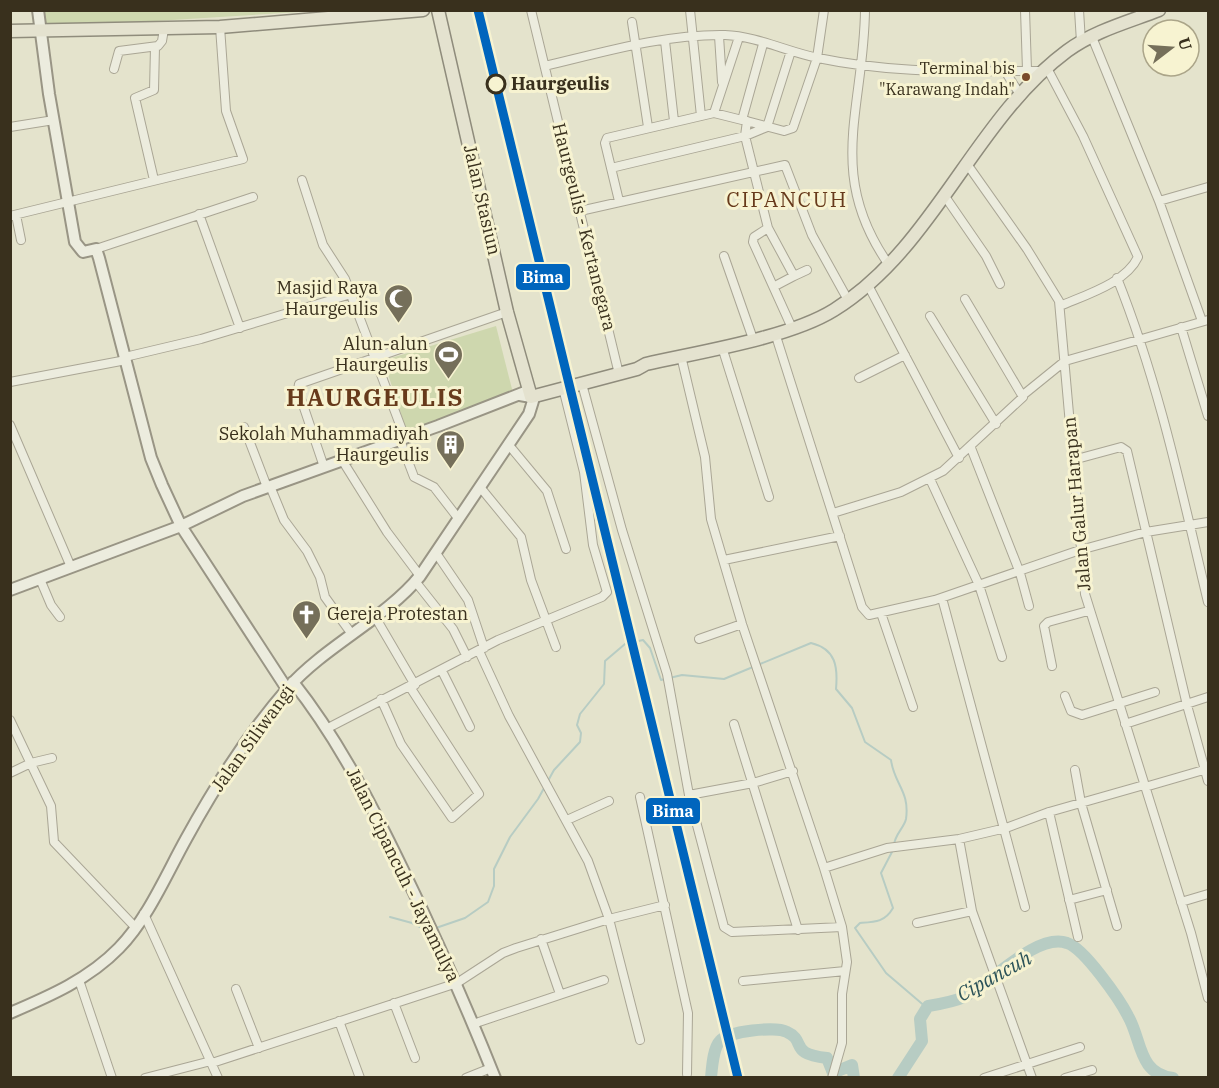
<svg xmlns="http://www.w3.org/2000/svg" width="1219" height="1088" font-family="'IBM Plex Serif',serif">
<rect width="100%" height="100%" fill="#e4e3cc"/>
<!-- green -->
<path fill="#ced7ae" d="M42 10 314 11 44 28Z
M496 326 513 393 407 432 385 365 388 359Z"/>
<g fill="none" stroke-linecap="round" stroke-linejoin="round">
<!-- stream -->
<path stroke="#b7ccc3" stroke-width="2" d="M893 850 881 873 893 908C885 922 875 922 860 923L855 928 886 973 927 1008
M390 917 412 923 428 931
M433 929 465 918 488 902 494 886V869L510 837 538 799 554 770 580 742 581 733 577 725 580 714 604 684 605 661 625 644 643 640 650 648 661 680 682 675 724 679 811 643C836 649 838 667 836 689L852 708 865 742 891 760C894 784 910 791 906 819 904 828 895 834 894 845"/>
<!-- river -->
<path stroke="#b7ccc3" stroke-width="12" d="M711 1078C712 1068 713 1048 720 1041 728 1031 776 1026 787 1032 807 1041 788 1054 827 1058L833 1073 852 1065 854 1078
M898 1078 922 1041 920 1019 928 1006C940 1004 953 1002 964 997 989 984 1037 932 1067 943 1084 948 1120 1000 1128 1016 1142 1040 1138 1074 1173 1078"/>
<defs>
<path id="street" d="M531 10 619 374
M690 10 701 116
M865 10C864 109 825 174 889 265
M1025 10 1027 70
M1079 10 1081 42
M632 22 648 127
M719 36 722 82
M1092 37 1159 201 1202 321
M665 41 674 121
M545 66C604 52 665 34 725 35 756 36 788 52 818 58 880 71 943 72 1005 71
M1047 68 1083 136 1138 257C1126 283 1085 295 1060 306
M114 69 119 51 158 46 162 41 164 29
M1021 96 1005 71H1044
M714 113 739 37
M743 120 784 131 793 128 817 58 824 10
M747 121 745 136 768 228 754 237 753 242 792 328
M10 127 54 120
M967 164 1027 249 1059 301 1085 594 1191 933 1208 998
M611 168 745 136 767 127 791 51
M154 180 135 98 154 90 155 47
M302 180 323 245 345 279 405 438
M944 195 986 256 1000 284
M619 201 605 143 607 138 714 113 742 120 763 44
M1159 201 1208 187
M580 211 785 165 812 235 848 300
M199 214 240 328
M16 215 21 240
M10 216 243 159 226 111 220 27
M768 228 794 276 775 286
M96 249 253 197
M724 256 753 339
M794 276 807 270
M1117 278C1159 383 1182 493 1208 602
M868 285 959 458
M930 316 996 424
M1181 327 1208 416
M775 333 862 607 869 615 935 600 1080 550 1146 532 1208 522
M722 347 769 497
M125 357 201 339 351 294
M859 378 905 355
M10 382 126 360
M582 384 622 530 667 674 689 795 724 927 732 932 842 927 824 868 742 624 711 519 705 457 681 356
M1023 395 1065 361 1208 320
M10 425 71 567
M244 427 267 487
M400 440 414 477 434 487 458 518
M508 444 547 491 566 549
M971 448 1020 573 1029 606
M342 460 387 532 420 576
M1073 460 1121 447 1127 451 1187 705 1208 781
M324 467 298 390 299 384 507 312
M930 479 979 585 1002 657
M270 486 284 520 307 551 320 577 325 597 351 633
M480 487 521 537 531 580 556 647
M833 513 901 492 943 471 1023 397 965 299
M436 553 468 600 484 648
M724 560 840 536
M40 579 51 605 60 617
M415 581 453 629 467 657
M942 598 1025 907
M881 613 913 707
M374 615 415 685
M699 639 742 624
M479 651 509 716 588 861 609 919 640 1040
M1052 666 1044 626 1048 622 1088 611
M442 671 470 727
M1065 696 1071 711 1082 715 1155 692
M381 699 401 744 452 818 479 794 410 687
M10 720 51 806 54 842 136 928
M734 724 798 930
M1125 724 1208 697
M328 728 498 640 602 597 607 592 593 545 584 472 563 388
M1075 770 1081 803 1117 926
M10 773 31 763 52 758
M1145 787 1207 769
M689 795 753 783 793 771
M640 797 688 1013 687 1074
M1049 812 1078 937
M567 820 609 801
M959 839 972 911 1032 1078
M824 868 887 848 959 839 1006 828 1049 812 1144 785
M1069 900 1107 890
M1181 902 1208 894
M144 914 218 1078
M917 923 972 911
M541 939 560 994
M79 980 112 1078
M743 981 845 971
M236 989 259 1048
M394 1003 415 1058
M339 1021 360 1078
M473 1024 604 980
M212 1063 457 983 503 953 516 948 609 919 665 905
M145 1078 211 1061
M466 1078 491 1068
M832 1078 842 1043V994L847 962 842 927
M984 1078 1080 1047
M1065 1078 1092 1070"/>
<path id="secondary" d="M38 10 49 94 75 242 83 252 96 249 99 258 151 458 162 485 181 526 287 689
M10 590 181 526 243 496 438 426 525 392
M293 682C339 740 372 806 404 872 437 940 467 1008 495 1078
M10 1013C50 996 89 979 119 948 148 918 166 875 186 839 215 786 248 734 288 688 325 646 386 618 420 576L529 414 533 401 531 397 520 395"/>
<path id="primary" d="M438 10 507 312 531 397 637 369 646 364C699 352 789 338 834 310 935 247 973 121 1067 51 1094 31 1128 22 1159 10
M10 31 220 27 423 10"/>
</defs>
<!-- street casing -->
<use href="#street" stroke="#aaa695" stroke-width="10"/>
<!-- secondary casing -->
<use href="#secondary" stroke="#999585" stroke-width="14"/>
<!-- primary casing -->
<use href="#primary" stroke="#8f8c7c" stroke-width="15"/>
<!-- street -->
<use href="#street" stroke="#ececde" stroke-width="8"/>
<!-- secondary -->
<use href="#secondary" stroke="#ececde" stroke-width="10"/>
<!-- primary -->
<use href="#primary" stroke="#e4e2cf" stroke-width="12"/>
<defs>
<path id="rail-1" d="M478 10 738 1078"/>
</defs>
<!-- rail-1 casing -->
<use href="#rail-1" stroke="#f7f3d1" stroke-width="14"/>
<!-- rail-1 -->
<use href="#rail-1" stroke="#0065bd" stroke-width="9"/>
</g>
<!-- icons -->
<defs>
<symbol id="mosque-pin" viewBox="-11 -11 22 30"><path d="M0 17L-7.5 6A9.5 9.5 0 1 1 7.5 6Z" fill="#756f5a" stroke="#f7f3d1"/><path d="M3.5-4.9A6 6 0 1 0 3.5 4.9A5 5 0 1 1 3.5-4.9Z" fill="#fff"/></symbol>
<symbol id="stadium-pin" viewBox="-11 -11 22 30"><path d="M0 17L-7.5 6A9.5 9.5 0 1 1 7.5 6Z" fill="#756f5a" stroke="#f7f3d1"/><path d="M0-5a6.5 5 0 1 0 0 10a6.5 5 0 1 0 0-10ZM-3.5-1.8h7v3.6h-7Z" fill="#fff"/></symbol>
<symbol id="building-pin" viewBox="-11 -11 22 30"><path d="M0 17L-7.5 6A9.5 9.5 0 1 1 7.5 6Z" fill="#756f5a" stroke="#f7f3d1"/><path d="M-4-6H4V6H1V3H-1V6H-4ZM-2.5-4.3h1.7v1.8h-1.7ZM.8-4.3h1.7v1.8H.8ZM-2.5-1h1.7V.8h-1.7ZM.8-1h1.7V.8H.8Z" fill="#fff"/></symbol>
<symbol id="church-pin" viewBox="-11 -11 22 30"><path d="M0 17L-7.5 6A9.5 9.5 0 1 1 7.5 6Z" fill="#756f5a" stroke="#f7f3d1"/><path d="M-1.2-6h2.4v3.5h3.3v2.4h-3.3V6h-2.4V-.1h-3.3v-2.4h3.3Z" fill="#fff"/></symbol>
</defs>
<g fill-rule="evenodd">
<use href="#mosque-pin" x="382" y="282" width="33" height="45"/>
<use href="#stadium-pin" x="432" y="338" width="33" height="45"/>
<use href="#building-pin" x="434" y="428" width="33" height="45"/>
<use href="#church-pin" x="290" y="598" width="33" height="45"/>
</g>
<!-- markers -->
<circle fill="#7a4b2a" stroke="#f7f3d1" stroke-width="2" cx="1026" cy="77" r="5"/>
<circle fill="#f7f3d1" stroke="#39301d" stroke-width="3" cx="496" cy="84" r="9"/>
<g text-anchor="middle" stroke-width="6" stroke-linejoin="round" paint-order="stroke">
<!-- bus labels -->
<g font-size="16" fill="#39301d" stroke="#f7f3d1" text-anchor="end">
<text x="1015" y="74">Terminal bis<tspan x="1015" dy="21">"Karawang Indah"</tspan></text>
</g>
<!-- stop labels -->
<g font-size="18" font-weight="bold" fill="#39301d" stroke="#f7f3d1" text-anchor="start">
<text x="511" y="90">Haurgeulis</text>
</g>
<!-- street labels -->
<g font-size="18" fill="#39301d" stroke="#f7f3d1">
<text transform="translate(482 200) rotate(77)" y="6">Jalan Stasiun</text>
<text transform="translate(584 227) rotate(76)" y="6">Haurgeulis - Kertanegara</text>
<text transform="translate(1077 504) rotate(-95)" y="6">Jalan Galur Harapan</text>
<text transform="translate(253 738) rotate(-54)" y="6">Jalan Siliwangi</text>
<text transform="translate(403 875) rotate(64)" y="6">Jalan Cipancuh - Jayamulya</text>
</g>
<!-- poi labels -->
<g font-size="18" fill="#39301d" stroke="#f7f3d1" text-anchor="end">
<text x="378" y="294">Masjid Raya<tspan x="378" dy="21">Haurgeulis</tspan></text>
<text x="428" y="350">Alun-alun<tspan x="428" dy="21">Haurgeulis</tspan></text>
<text x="429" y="440">Sekolah Muhammadiyah<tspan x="429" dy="21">Haurgeulis</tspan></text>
<text x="327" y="620" text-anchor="start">Gereja Protestan</text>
</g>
<!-- water labels -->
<g font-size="20" font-style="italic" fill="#2c5359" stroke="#f7f3d1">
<text transform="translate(994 976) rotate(-29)" y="7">Cipancuh</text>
</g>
<!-- quarter labels -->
<g font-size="21" letter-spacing="1.5" fill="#673a1b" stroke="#f7f3d1">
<text x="787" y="207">CIPANCUH</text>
</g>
<!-- district labels -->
<g font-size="24" font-weight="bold" letter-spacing="1.5" fill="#673a1b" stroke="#f7f3d1">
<text x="375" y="406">HAURGEULIS</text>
</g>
</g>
<g stroke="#f7f3d1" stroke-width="2">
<rect x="515" y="263" width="56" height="28" rx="6" fill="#0065bd"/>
<rect x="645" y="797" width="56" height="28" rx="6" fill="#0065bd"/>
</g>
<g font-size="16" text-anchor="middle" font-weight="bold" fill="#fff">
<text x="543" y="283">Bima</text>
<text x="673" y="817">Bima</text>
</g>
<!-- border -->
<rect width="1219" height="1088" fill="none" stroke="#39301d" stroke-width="24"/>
<!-- north arrow -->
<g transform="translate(1171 48) rotate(73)"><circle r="28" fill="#f7f3d1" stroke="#aba589" stroke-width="1.5"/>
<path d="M0-4.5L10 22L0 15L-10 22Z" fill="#756f5a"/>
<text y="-9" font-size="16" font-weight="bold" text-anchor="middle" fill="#39301d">U</text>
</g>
</svg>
